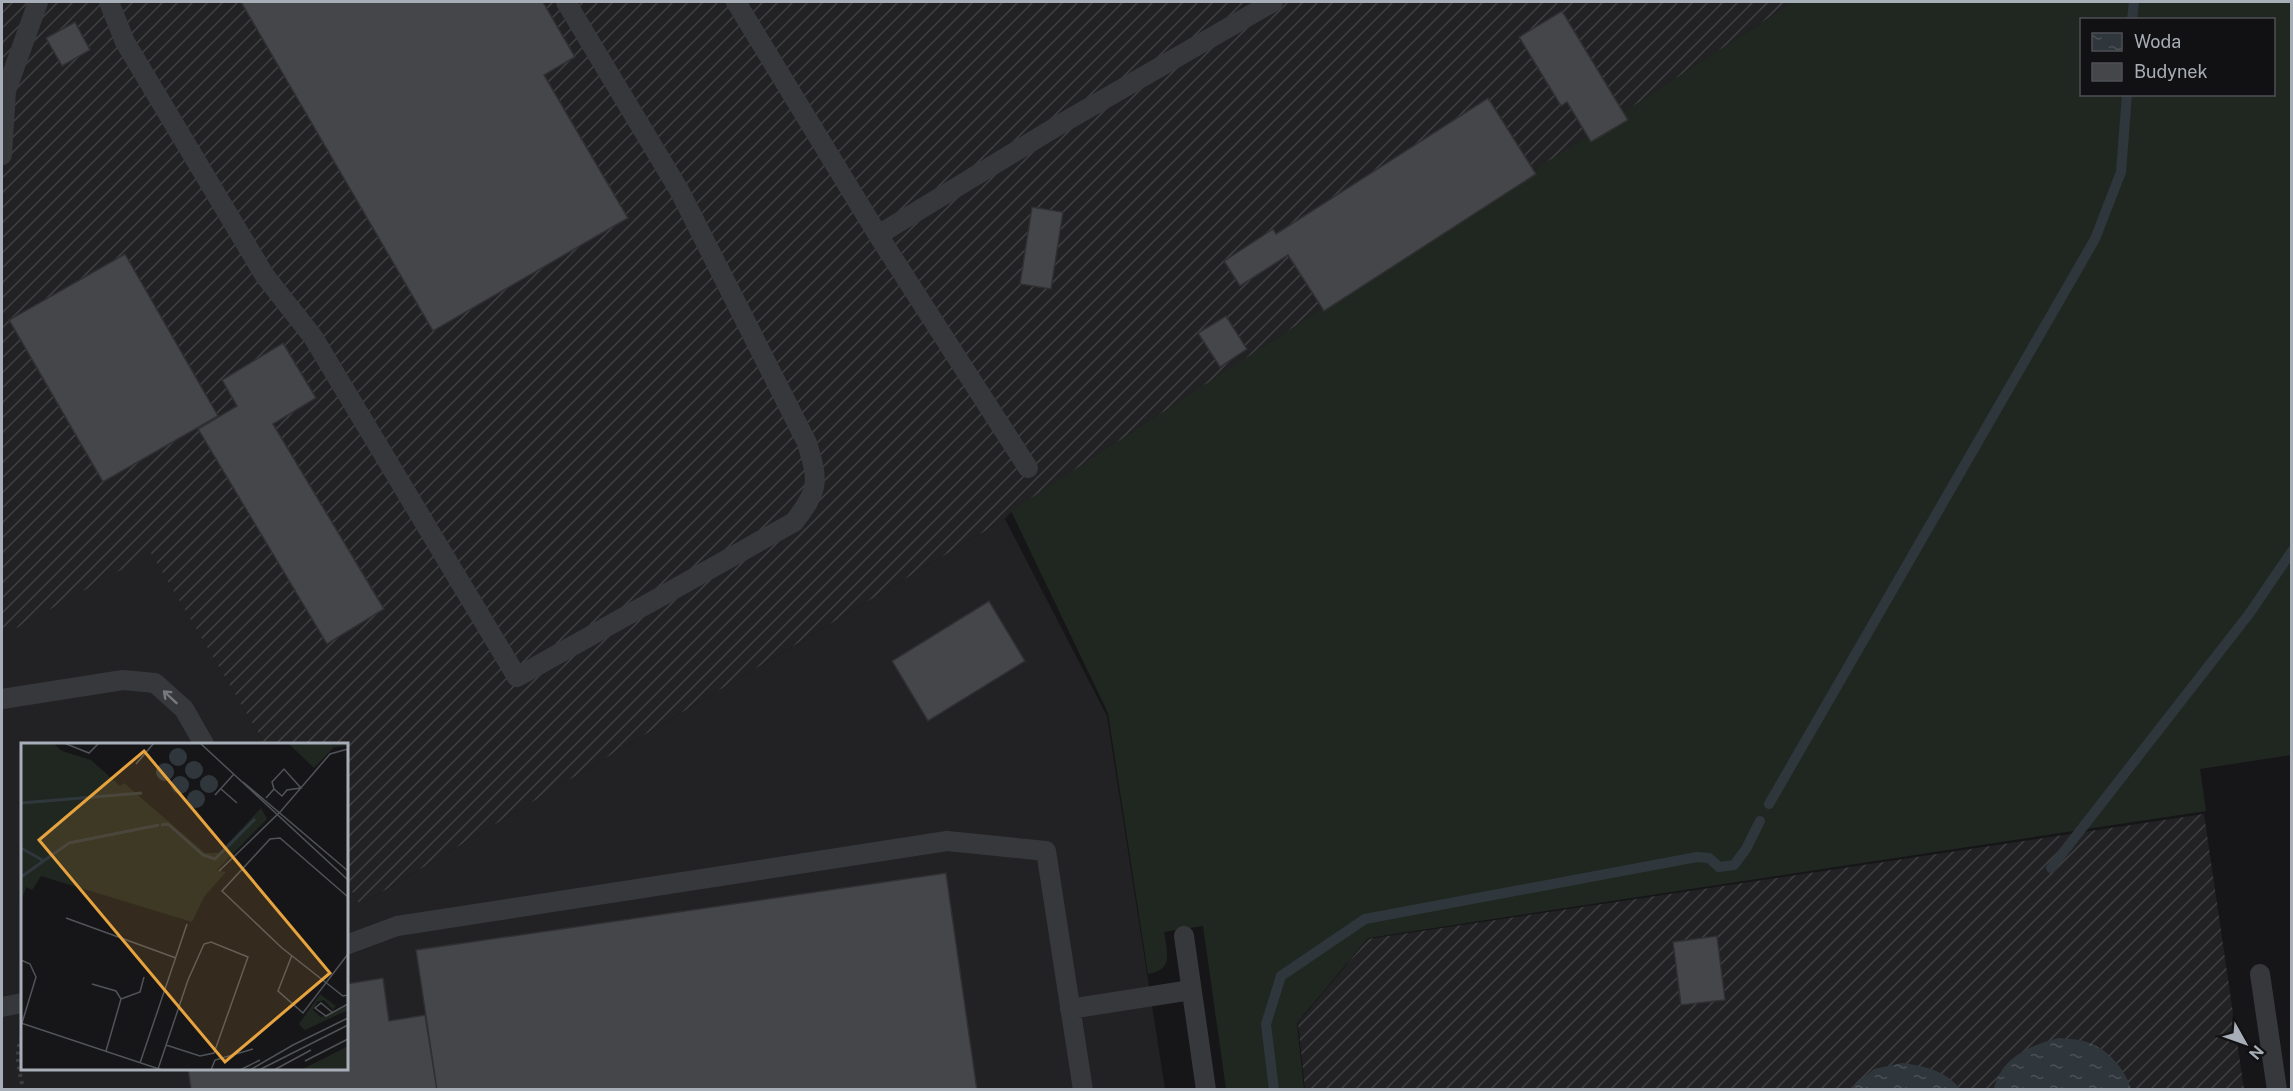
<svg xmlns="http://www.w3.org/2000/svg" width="2293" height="1091" font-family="'Public Sans',sans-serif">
<defs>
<pattern id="industrial-furrows" width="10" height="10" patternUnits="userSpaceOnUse" patternTransform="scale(1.5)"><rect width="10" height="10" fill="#222224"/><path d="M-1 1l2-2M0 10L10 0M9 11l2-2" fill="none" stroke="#3f4042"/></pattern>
<pattern id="water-ripples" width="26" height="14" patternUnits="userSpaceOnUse" patternTransform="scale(1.5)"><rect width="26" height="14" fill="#2f373d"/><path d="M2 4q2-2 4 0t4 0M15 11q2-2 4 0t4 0" fill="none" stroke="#4a5157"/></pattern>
</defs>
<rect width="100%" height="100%" fill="#161618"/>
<!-- built -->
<path fill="#222224" d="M1005 519 1107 716 1165 1089H2V636L151 552 265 744H22V1068H346L347 883 360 905Z"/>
<!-- industrial -->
<path fill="url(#industrial-furrows)" d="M2 2H1793L1012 511 1005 519 360 905 347 883 346 744H265L151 553 2 636Z
M2204 814 2244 1089H1305L1298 1023 1368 939Z"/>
<!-- grass -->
<path fill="#202721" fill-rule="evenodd" d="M1793 2H2291V755L2200 769 2206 811 1368 938 1297 1023 1304 1089H1226L1203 926 1164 932C1167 954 1174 969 1148 974L1108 713 1011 511ZM2082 20H2274V94H2082Z"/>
<!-- water -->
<path fill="url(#water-ripples)" d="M2059 1038C2068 1039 2079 1039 2087 1042 2108 1049 2125 1069 2131 1089H1994C2001 1057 2031 1045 2059 1038Z
M1902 1063C1924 1066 1945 1070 1960 1089H1850L1874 1069Z"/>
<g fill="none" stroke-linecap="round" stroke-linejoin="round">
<!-- stream -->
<path stroke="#2f373d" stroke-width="10" d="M2132 20 2134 2
M1769 804 2095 239 2121 172 2127 94
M2051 868 2249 614 2292 551
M1274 1090 1266 1024 1281 976 1365 919 1697 857 1709 858 1719 867 1734 865 1746 849 1760 821"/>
</g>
<!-- building -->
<path fill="#45464a" stroke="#303033" stroke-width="1.5" d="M241 2H543L575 57 544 75 628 218 433 331Z
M1562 11 1628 120 1591 142 1567 102 1561 106 1519 37Z
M75 22 90 50 62 66 46 38Z
M1488 98 1536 174 1324 311 1288 255 1240 286 1224 261 1273 229 1276 234Z
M1032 207 1063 212 1051 289 1020 284Z
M125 254 218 416 103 482 9 320Z
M1226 316 1247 349 1220 367 1198 333Z
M283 343 316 398 273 424 384 609 327 644 198 429 237 406 222 380Z
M989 601 1025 661 928 721 892 661Z
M946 873 977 1090H437L416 950Z
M1717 936 1725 1000 1681 1005 1673 942Z
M383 978 389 1021 425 1015 437 1090H191L188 1068H346V984Z"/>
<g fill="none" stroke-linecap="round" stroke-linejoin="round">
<!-- path -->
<path stroke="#3d3f43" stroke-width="4" stroke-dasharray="3 4.5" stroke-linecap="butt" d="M22 1037C14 1055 20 1071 23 1090"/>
<!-- lane -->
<path stroke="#37383c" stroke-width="20" d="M109 2 125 42 265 276 313 337 517 677 794 522C819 490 819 482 807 443L679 190 566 2
M736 2 878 235 1028 468
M2 92 6 91 38 2
M2 155 6 91
M878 235 1059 125 1273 2
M2 699 123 680 155 683 184 709 204 744
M1184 936 1206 1090
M346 945 397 926 947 841 1046 851 1083 1090
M2260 974 2277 1090
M2 1007 22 1003
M1070 1009 1191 990"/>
</g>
<!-- one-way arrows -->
<defs><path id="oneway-shaft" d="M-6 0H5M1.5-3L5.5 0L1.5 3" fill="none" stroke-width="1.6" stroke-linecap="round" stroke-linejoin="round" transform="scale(1.5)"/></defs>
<use stroke="#757980" href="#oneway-shaft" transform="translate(170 697) rotate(-137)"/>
<!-- overview -->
<g transform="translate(21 743)">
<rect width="327" height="327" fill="#161618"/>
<path d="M0 0H32L41 8 70 17 99 43 103 40 184 110H198L240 65 246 76 196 127 205 129 183 154 171 179 20 133 11 147 5 144 1 156ZM267 0H327V3L313 4 293 25ZM299 251 315 263 312 267 303 257 296 259 292 267 300 274 327 263V267L284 287 278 281ZM327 303V327H279L296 319Z" fill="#202721"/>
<path d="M327 315V327H285L313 316Z" fill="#202721"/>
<path d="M148 14a9 9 0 1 1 18 0a9 9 0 1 1-18 0ZM164 27a9 9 0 1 1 18 0a9 9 0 1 1-18 0ZM135 29a9 9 0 1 1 18 0a9 9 0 1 1-18 0ZM179 41a9 9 0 1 1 18 0a9 9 0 1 1-18 0ZM150 42a9 9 0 1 1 18 0a9 9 0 1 1-18 0ZM166 56a9 9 0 1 1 18 0a9 9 0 1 1-18 0Z" fill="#2f373d"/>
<path fill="none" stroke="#2f373d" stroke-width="3" d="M0 60 121 50M140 82 147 81 182 112 194 116 234 76M0 105 23 118M0 134 48 100 138 82"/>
<path fill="none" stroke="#505358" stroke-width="1.5" d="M43 0 68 10 78 0M179 0 327 137M115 21 133 0M222 39 327 128M200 46 216 60M194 52 213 31M245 55 253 46 251 39 263 26 280 45 266 47 261 53 253 46M198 128 260 68 309 11 327 6M327 154 259 95 249 96 201 148 261 205 322 253 327 252M45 175 155 215M271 212 257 248 282 270 327 211M0 217 9 221 15 234 1 280M71 241 95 248 100 256 85 308M100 256 119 249 123 234M312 270 300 260 294 265 305 273 327 261M0 280 141 327M272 302 327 275M212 311 234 295M284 318 327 296M119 320 166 181M137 326 167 237 183 201 190 199 227 214 193 310 179 313 145 302M190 327 194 317 232 306M219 327 239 317M229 327 272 302M238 327 327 282M253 327 290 307"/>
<path fill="#e7a43e" fill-opacity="0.15" stroke="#e7a43e" stroke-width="3" d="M123 8 309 230 204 319 18 97Z"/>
<rect width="327" height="327" fill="none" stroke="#a8aeb7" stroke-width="3"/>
</g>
<!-- border -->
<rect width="2293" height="1091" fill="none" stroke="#a8aeb7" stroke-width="6"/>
<!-- legend -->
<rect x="2080" y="18" width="195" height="78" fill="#111113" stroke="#4d5055" stroke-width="1.5"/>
<rect x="2092" y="33" width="30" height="18" fill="url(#water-ripples)" stroke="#4d5055" stroke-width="1.5"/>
<text x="2134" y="48" font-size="18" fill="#a8aeb7">Woda</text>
<rect x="2092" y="63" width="30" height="18" fill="#45464a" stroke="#4d5055" stroke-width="1.5"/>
<text x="2134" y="78" font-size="18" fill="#a8aeb7">Budynek</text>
<!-- north arrow -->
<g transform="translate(2245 1043) rotate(130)" stroke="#111113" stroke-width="4.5" paint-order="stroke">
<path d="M0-4.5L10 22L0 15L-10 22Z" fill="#a8aeb7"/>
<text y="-9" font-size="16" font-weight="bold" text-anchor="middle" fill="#a8aeb7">N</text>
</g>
</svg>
